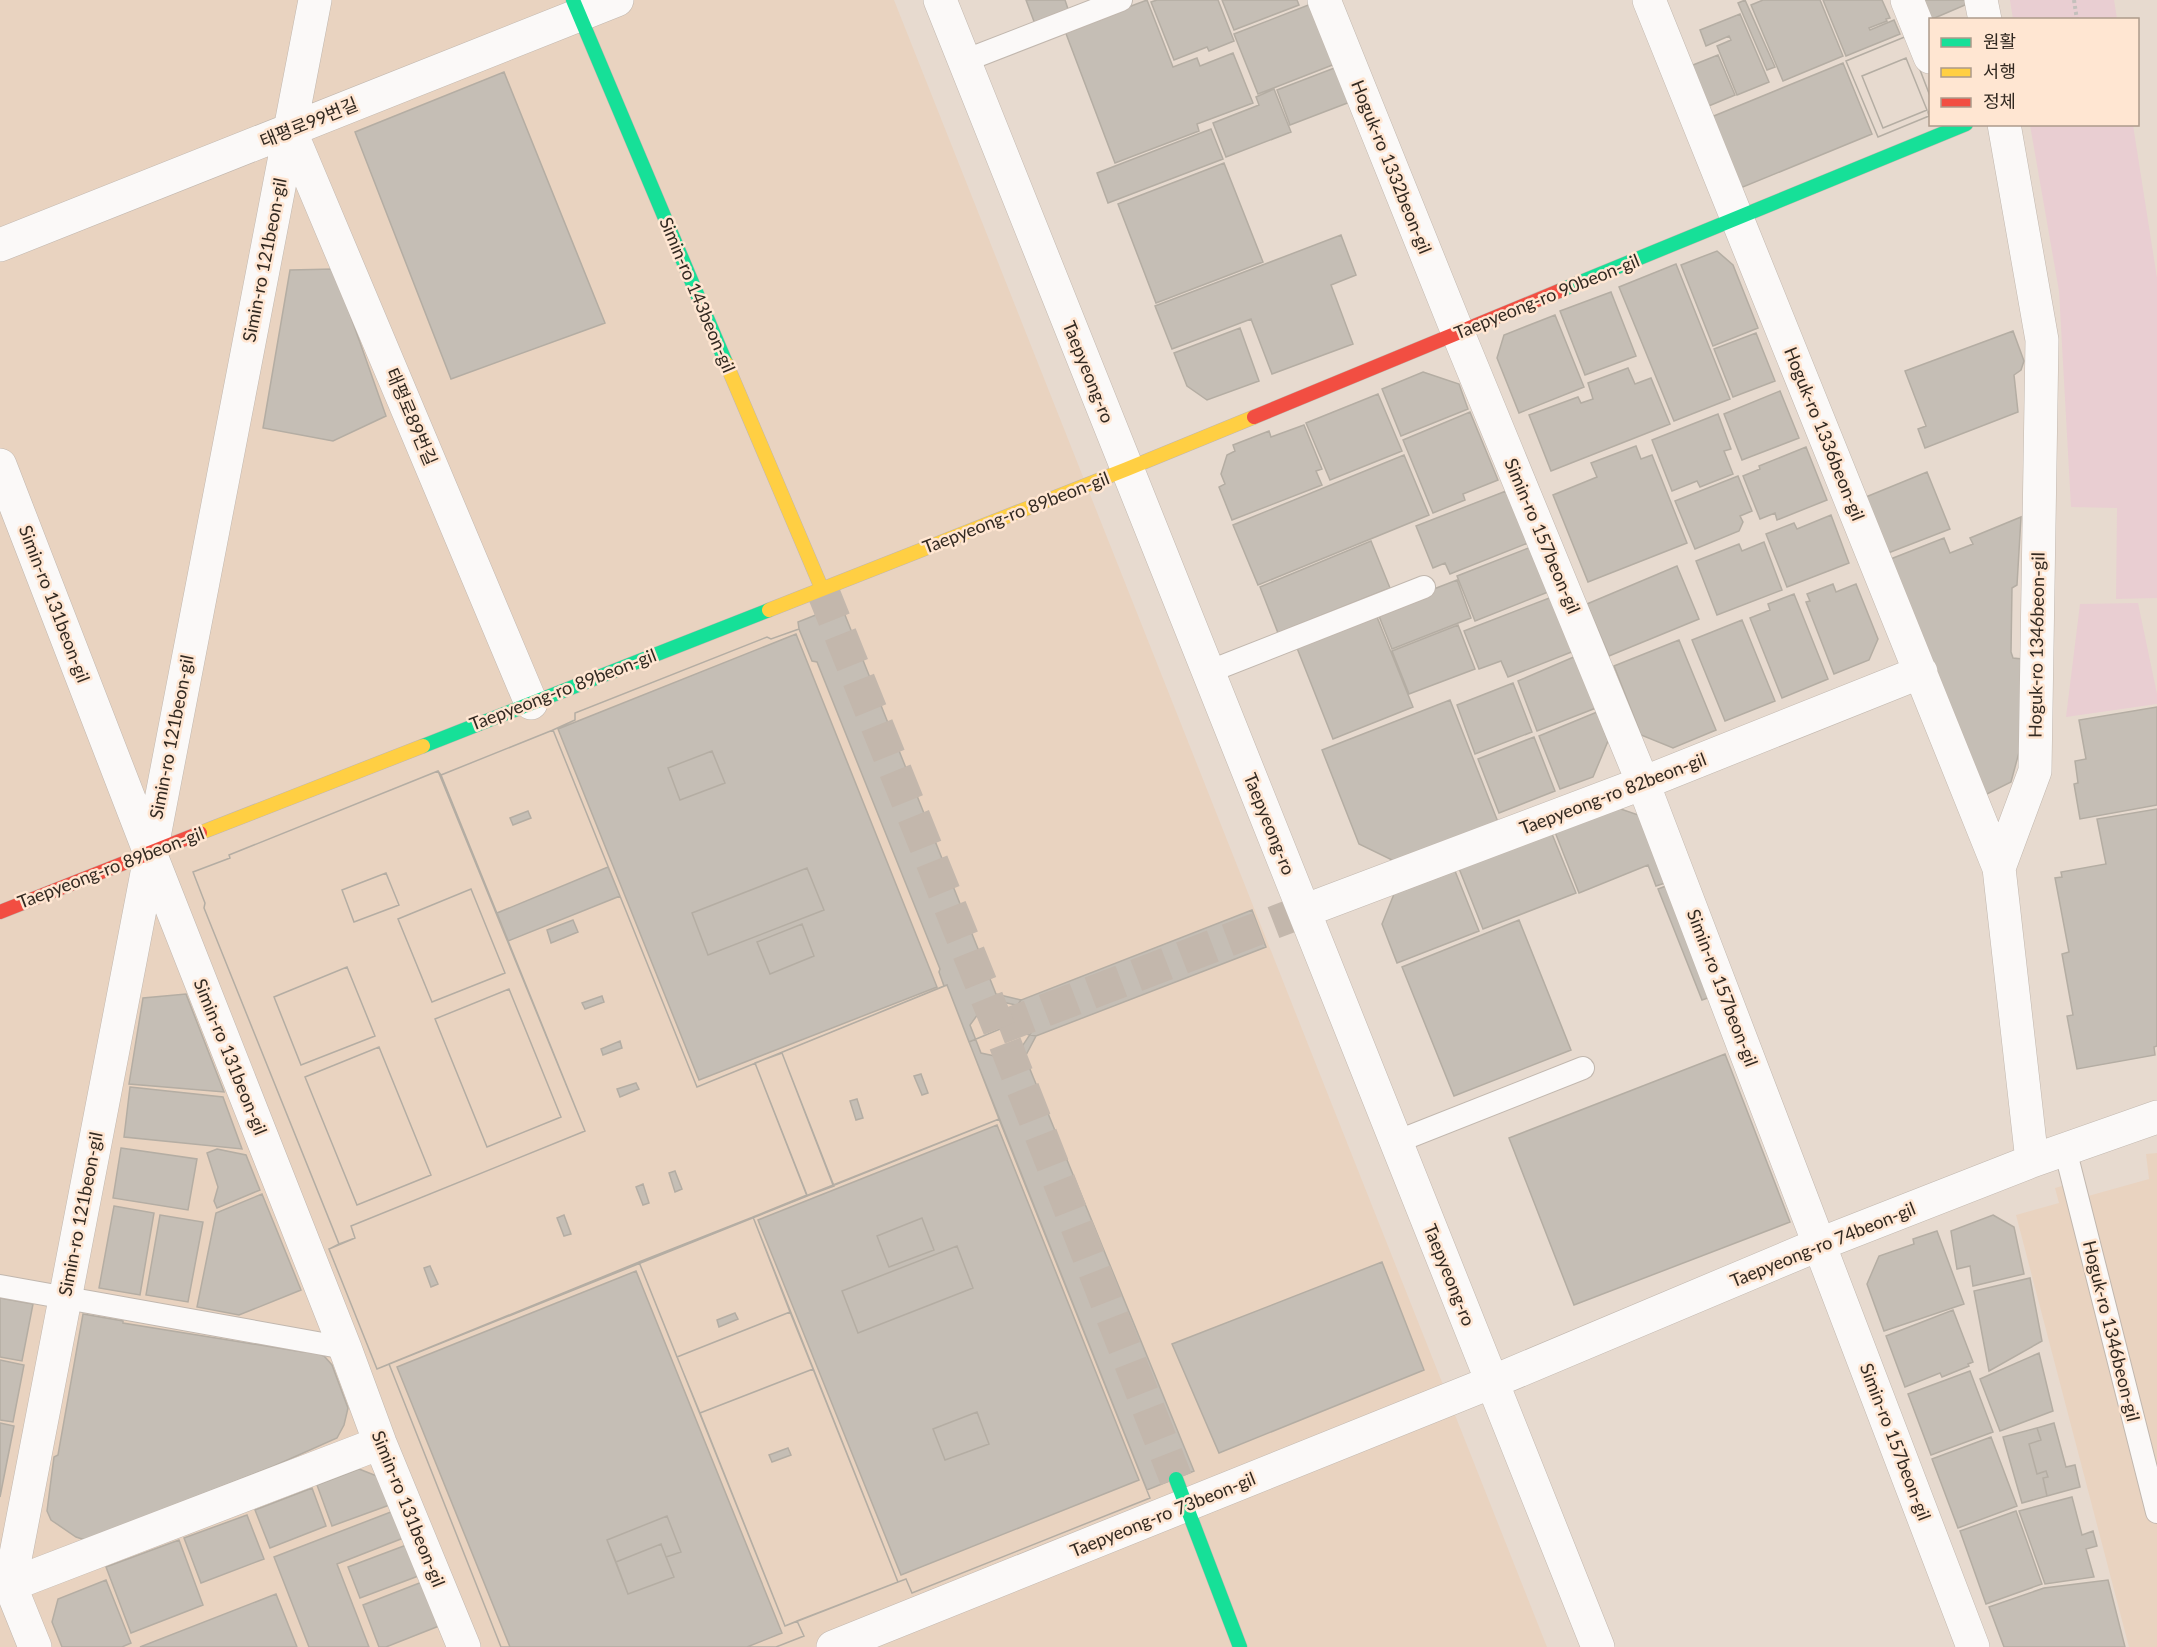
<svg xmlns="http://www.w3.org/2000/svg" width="2157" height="1647" font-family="Lato,'Noto Sans KR',sans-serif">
<rect width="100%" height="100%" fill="#e7dacf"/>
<!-- built -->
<path fill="#e9d3c0" d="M0 0H894L1547 1647H0Z
M2157 1153V1647H2129L2016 1215 2059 1203 2055 1188 2075 1182 2081 1198 2149 1179 2146 1154Z"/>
<!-- green -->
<path fill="#e9ced2" d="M2010 0H2114L2117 19H2013Z
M2030 125H2133L2157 278V598L2116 599 2117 508 2071 507 2059 291Z
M2138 603 2157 694V704L2066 717 2080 604Z"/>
<!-- building -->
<path fill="#c5beb5" stroke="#b4ada3" stroke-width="1.5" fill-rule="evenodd" d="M1026 0H1065L1069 12 1035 24Z
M1147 0 1173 67 1197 58 1200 66 1233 53 1253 103 1197 124 1199 131 1115 163 1065 31Z
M1157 0H1218L1234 41 1209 51 1207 47 1174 60 1151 2Z
M1222 0H1297L1299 5 1234 30Z
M1745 0 1775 67 1767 70 1738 3Z
M1763 0H1820L1843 56 1783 81 1751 5Z
M1823 0H1882L1890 18 1886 19 1887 21 1869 28 1870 30 1894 20 1900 34 1846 56Z
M1919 0H1965V5L1930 20Z
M1311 4 1335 64 1258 94 1234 34Z
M1740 14 1769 82 1737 95 1717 46 1731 40 1729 36 1706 46 1700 30Z
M1907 36 1930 96V111L1928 112 1929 116 1878 137 1846 61Z
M1907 36 1930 96V111L1928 112 1929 116 1878 137 1846 61Z
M1718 55 1735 95 1704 108 1688 67Z
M1906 58 1927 110 1883 128 1862 76Z
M1906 58 1927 110 1883 128 1862 76Z
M1843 63 1872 134 1743 187 1735 182 1709 118Z
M1337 67 1350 102 1290 125 1277 90Z
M504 72 605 323 451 379 355 132Z
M1274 89 1291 132 1226 157 1213 123 1259 105 1256 97Z
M1211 129 1223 159 1108 203 1097 173Z
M1224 163 1263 262 1156 303 1118 204Z
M1341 235 1356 275 1331 285 1353 344 1272 374 1251 319 1172 349 1155 306Z
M1717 251 1733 265 1758 328 1713 346 1681 265Z
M1676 264 1730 399 1674 421 1619 287Z
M334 269 386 416 333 441 263 428 290 270Z
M1611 292 1636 356 1585 375 1560 311Z
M1555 315 1584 387 1519 413 1497 358 1504 335Z
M1240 328 1259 381 1207 400 1187 386 1174 353Z
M2013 331 2024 361 2021 370 2014 375 2018 412 1925 448 1918 429 1926 426 1905 371Z
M1756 333 1775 381 1733 397 1714 349Z
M1628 368 1635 384 1651 378 1670 424 1551 471 1529 415 1578 397 1581 403 1593 399 1588 383Z
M1423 372 1459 384 1468 409 1401 436 1382 389Z
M1780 391 1799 438 1742 460 1724 414Z
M1378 394 1402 451 1330 480 1306 423Z
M1470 412 1498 480 1463 494 1465 500 1433 513 1403 440Z
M1718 414 1731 449 1724 451 1733 474 1700 487 1697 481 1672 491 1652 440Z
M1304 425 1322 469 1316 471 1322 485 1232 520 1219 487 1225 484 1221 474 1227 455 1235 451 1233 445 1269 431 1271 437Z
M1636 446 1641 459 1652 455 1687 543 1588 582 1553 495 1597 477 1591 463Z
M1806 447 1827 500 1777 520 1775 513 1760 519 1743 476 1760 469 1759 466Z
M1404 455 1429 515 1258 585 1233 525Z
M1927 472 1950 529 1883 555 1861 499Z
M1738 476 1752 511 1740 516 1743 522 1739 531 1695 549 1675 501Z
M1506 491 1528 543 1450 574 1445 563 1433 568 1416 526Z
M1831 515 1849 563 1787 587 1766 534 1794 523 1797 529Z
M2021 517 2017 585 2012 588 2011 652 2013 658 2022 659 2021 745 2011 782 1985 795 1883 562 1944 538 1950 553 1973 544 1970 538Z
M1371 541 1390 588 1278 633 1260 587Z
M1764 542 1782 590 1717 615 1696 561 1739 544 1742 551Z
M1531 547 1548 592 1475 621 1457 576Z
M1677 566 1699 619 1609 656 1587 604Z
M1457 580 1471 618 1392 649 1377 611Z
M1833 584 1836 592 1856 584 1878 639 1869 660 1834 674 1806 602 1810 601 1807 594Z
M1794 594 1828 679 1782 698 1750 618 1770 610 1768 604Z
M1552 597 1574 651 1508 677 1501 661 1479 669 1464 631Z
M841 605 996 994 1021 1000 1000 1029 969 1042 947 985 944 986 939 972 940 969 817 662 812 661 799 629 798 622Z
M1375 612 1413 707 1333 739 1295 643Z
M1742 620 1775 701 1725 721 1692 640Z
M1458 625 1475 669 1409 694 1392 651Z
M799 629 812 661 817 662 940 969 939 972 944 986 947 985 999 1119 833 1185 782 1053 755 1063 807 1195 753 1217 790 1312 677 1357 639 1262 785 1626 700 1413 813 1369 898 1582 797 1621 804 1636 776 1647H747L782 1633 636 1271 397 1367 510 1647H501L389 1364 377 1369 329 1249 339 1244 204 908 205 903 193 872 230 858 229 855 438 771 441 775 553 730 575 720V713L767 637 771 639ZM796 634 937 987 699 1080 558 729ZM386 873 399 905 354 922 342 890ZM471 889 505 973 432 1002 398 919ZM347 967 375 1036 301 1065 274 997ZM509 989 561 1117 487 1147 435 1019ZM379 1047 431 1175 357 1205 305 1077Z
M799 629 812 661 817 662 940 969 939 972 944 986 697 1087 553 730 575 720V713L767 637 771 639Z
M1679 640 1716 730 1673 748 1641 735 1614 666Z
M1576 656 1596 708 1537 731 1518 681Z
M1513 683 1532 732 1475 754 1457 705Z
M1450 700 1498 822 1396 862 1359 844 1322 750Z
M2157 707V805L2080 819 2074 784 2078 783 2075 761 2086 759 2079 720Z
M1597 712 1608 741 1593 777 1560 789 1539 736Z
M553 730 697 1087 947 985 999 1119 377 1369 329 1249 355 1238 351 1226 585 1131 441 775Z
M1534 737 1555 791 1499 813 1478 759Z
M712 751 725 783 680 800 668 768Z
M712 751 725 783 680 800 668 768Z
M438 771 585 1131 351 1226 355 1238 339 1244 204 908 205 903 193 872 230 858 229 855Z
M1609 805 1650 819 1674 880 1656 886 1648 865 1579 893 1553 827Z
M2157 809V1046L2154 1047 2155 1055 2077 1069 2067 1016 2073 1015 2062 954 2069 952 2055 878 2062 877 2061 872 2106 864 2097 819Z
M528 811 531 818 513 825 510 818Z
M1550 829 1576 893 1483 929 1458 866Z
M608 867 620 896 508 941 497 913Z
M807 868 824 910 708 955 692 913Z
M807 868 824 910 708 955 692 913Z
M1455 871 1479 931 1397 963 1382 924 1394 894Z
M386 873 399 905 354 922 342 890Z
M1674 883 1719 994 1702 1000 1658 889Z
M471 889 505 973 432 1002 398 919Z
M1252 910 1266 947 1036 1036 1000 1029 1021 1000Z
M573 920 578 932 551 943 547 930Z
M1519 920 1571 1050 1454 1096 1402 967Z
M802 924 814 956 770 974 757 942Z
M802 924 814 956 770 974 757 942Z
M347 967 375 1036 301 1065 274 997Z
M509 989 561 1117 487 1147 435 1019Z
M186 994 224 1092 129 1084 143 998Z
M602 996 604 1002 585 1009 582 1003Z
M989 999 1020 1006 1031 1033 1013 1060 981 1053 970 1025Z
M1000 1029 1036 1036 1025 1057 1194 1471 1147 1490 969 1042Z
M620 1041 622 1048 603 1055 601 1049Z
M379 1047 431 1175 357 1205 305 1077Z
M782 1053 834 1186 807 1196 755 1063Z
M1725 1054 1790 1222 1574 1305 1509 1138Z
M921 1074 928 1093 922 1095 914 1076Z
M636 1083 639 1089 620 1097 617 1089Z
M130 1087 223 1097 242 1149 124 1137Z
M857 1099 863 1118 856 1120 850 1101Z
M999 1119 1150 1498 912 1593 906 1579 898 1582 753 1217ZM997 1125 1139 1480 901 1575 758 1220Z
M999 1119 1150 1498 912 1593 906 1579 898 1582 753 1217Z
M121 1148 197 1159 188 1210 113 1198Z
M217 1149 246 1155 260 1190 217 1208 214 1201 218 1187 207 1153Z
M675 1171 682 1189 675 1192 669 1173Z
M643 1184 649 1203 643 1205 636 1187Z
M262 1194 301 1290 239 1315 197 1307 216 1213Z
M114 1206 154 1213 140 1295 99 1288Z
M160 1215 203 1222 188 1302 146 1295Z
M564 1215 571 1234 564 1236 557 1218Z
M1993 1215 2014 1227 2024 1274 1973 1286 1970 1266 1957 1269 1951 1231Z
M753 1217 898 1582 785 1626 639 1262Z
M922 1218 934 1250 889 1267 877 1236Z
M922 1218 934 1250 889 1267 877 1236Z
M1937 1231 1964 1304 1884 1331 1867 1284 1879 1256 1914 1244 1913 1239Z
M957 1246 973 1288 858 1333 842 1291Z
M957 1246 973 1288 858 1333 842 1291Z
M639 1262 785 1626 797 1621 804 1636 776 1647H501L389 1364Z
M1382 1262 1424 1370 1219 1453 1172 1344Z
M430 1266 438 1284 431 1287 424 1268Z
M2030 1278 2042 1341 1989 1371 1974 1291Z
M0 1298 33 1304 22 1361 0 1357Z
M1953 1310 1973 1362 1968 1364 1969 1366 1942 1377 1940 1373 1905 1387 1886 1336Z
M790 1312 813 1369 700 1413 677 1357Z
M735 1313 738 1319 719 1327 717 1320Z
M83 1314 123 1321V1323L303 1352H314L324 1356 332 1365 348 1408 344 1425 337 1438 274 1466 85 1540 76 1537 51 1520 47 1511 54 1457 58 1455Z
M2039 1353 2053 1411 2000 1431 1980 1379Z
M0 1360 24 1365 13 1422 0 1420Z
M1970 1371 1993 1432 1931 1455 1908 1394Z
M977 1412 989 1444 945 1460 933 1429Z
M977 1412 989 1444 945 1460 933 1429Z
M0 1423 14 1426 0 1497Z
M2054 1423 2066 1467 2075 1465 2080 1487 2047 1496 2043 1478 2048 1477 2046 1471 2037 1474 2029 1444 2041 1440 2037 1428Z
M2037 1428 2041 1440 2029 1444 2037 1474 2046 1471 2048 1477 2043 1478 2047 1496 2022 1503 2003 1437Z
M1991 1437 2017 1506 1958 1528 1932 1459Z
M788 1448 791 1455 772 1462 769 1455Z
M359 1469 387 1480 395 1503 332 1526 317 1485Z
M312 1488 326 1526 270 1548 255 1510Z
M2072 1497 2082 1535 2093 1531 2097 1546 2086 1549 2094 1577 2045 1584 2019 1511Z
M396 1510 406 1537 337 1564 369 1647H309L274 1557Z
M2016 1511 2042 1584 1986 1604 1960 1531Z
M247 1515 264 1559 201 1583 184 1538Z
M667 1516 681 1552 666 1557 674 1577 628 1594 607 1540Z
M667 1516 681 1552 666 1557 661 1544 616 1562 607 1540Z
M179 1540 203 1605 131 1633 106 1567Z
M409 1544 421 1575 360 1598 348 1567Z
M661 1544 674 1577 628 1594 616 1562Z
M106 1580 131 1643 122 1647H62L52 1622 58 1599Z
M2108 1580 2125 1647H2004L1989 1607 2044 1588Z
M422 1582 439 1626 386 1647H379L363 1605Z
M276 1594 297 1647H140Z"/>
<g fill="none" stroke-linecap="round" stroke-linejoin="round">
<!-- street-tunnel -->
<path stroke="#c3b7ac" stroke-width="33" stroke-dasharray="33 16" stroke-linecap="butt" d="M999 1028 1304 911"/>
<!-- secondary-tunnel -->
<path stroke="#c3b7ac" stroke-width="33" stroke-dasharray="33 16" stroke-linecap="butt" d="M822 589 999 1028 1176 1479"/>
<defs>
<path id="lane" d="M964 61 1121 0
M1208 672 1424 587
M1396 1142 1583 1068
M2065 1149 2157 1512
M0 1286 345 1348"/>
<path id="street" d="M940 0 1598 1647
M1324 0 1458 333 1643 783 1973 1647
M1649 0 1999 868
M1907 0 1930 57
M1981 0 1985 20
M2004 124 2042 340 2035 771 1999 868 2032 1161
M290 130 531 703
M0 245 617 0
M0 465 150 853 345 1348 380 1443 464 1647
M1304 911 1643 783 1921 672
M0 1583 10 1585 380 1443
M35 1647 10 1585 315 0
M833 1647 1492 1382 1820 1244 2032 1161 2157 1117"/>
<path id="fast" d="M573 0 726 363
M1559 291 1966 124
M423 746 769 610
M1176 1479 1240 1647"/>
<path id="slow" d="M726 363 822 589
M769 610 1127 469 1254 417
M200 833 423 746"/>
<path id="jam" d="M1254 417 1559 291
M0 912 200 833"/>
</defs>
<!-- lane casing -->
<use href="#lane" stroke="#c1b7ae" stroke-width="24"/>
<!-- street casing -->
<use href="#street" stroke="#c1b7ae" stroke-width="34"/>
<!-- fast casing -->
<use href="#fast" stroke="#c1b7ae" stroke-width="15"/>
<!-- slow casing -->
<use href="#slow" stroke="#c1b7ae" stroke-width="15"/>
<!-- jam casing -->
<use href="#jam" stroke="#c1b7ae" stroke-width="15"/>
<!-- path -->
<path stroke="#c4c0bc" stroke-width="4" stroke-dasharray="3 3" stroke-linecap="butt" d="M2074 0 2077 20"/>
<!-- lane -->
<use href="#lane" stroke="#fbf9f8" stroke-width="22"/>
<!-- street -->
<use href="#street" stroke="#fbf9f8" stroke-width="33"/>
<!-- fast -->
<use href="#fast" stroke="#16e098" stroke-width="14"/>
<!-- slow -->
<use href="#slow" stroke="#ffcf43" stroke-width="14"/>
<!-- jam -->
<use href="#jam" stroke="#f24e42" stroke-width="14"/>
</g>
<g text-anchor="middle" stroke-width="5" stroke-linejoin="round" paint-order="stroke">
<!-- street labels -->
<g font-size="18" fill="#322921" stroke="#ffe6d2">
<text transform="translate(309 123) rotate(-22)" y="6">태평로99번길</text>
<text transform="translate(1391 167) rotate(68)" y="6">Hoguk-ro 1332beon-gil</text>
<text transform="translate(265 260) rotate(-79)" y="6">Simin-ro 121beon-gil</text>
<text transform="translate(697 295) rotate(67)" y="6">Simin-ro 143beon-gil</text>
<text transform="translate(1547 297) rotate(-22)" y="6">Taepyeong-ro 90beon-gil</text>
<text transform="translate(1088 372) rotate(68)" y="6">Taepyeong-ro</text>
<text transform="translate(411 417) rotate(67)" y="6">태평로89번길</text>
<text transform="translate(1824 434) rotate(68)" y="6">Hoguk-ro 1336beon-gil</text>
<text transform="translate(1016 513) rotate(-21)" y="6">Taepyeong-ro 89beon-gil</text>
<text transform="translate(1542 536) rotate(67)" y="6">Simin-ro 157beon-gil</text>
<text transform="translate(54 604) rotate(69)" y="6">Simin-ro 131beon-gil</text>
<text transform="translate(2037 645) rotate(-89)" y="6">Hoguk-ro 1346beon-gil</text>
<text transform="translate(563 690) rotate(-21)" y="6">Taepyeong-ro 89beon-gil</text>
<text transform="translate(172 737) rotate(-79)" y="6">Simin-ro 121beon-gil</text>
<text transform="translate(1613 794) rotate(-21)" y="6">Taepyeong-ro 82beon-gil</text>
<text transform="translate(1269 824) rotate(68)" y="6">Taepyeong-ro</text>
<text transform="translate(111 868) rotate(-21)" y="6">Taepyeong-ro 89beon-gil</text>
<text transform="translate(1722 988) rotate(69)" y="6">Simin-ro 157beon-gil</text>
<text transform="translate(230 1057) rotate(68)" y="6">Simin-ro 131beon-gil</text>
<text transform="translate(81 1214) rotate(-79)" y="6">Simin-ro 121beon-gil</text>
<text transform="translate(1823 1245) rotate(-22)" y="6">Taepyeong-ro 74beon-gil</text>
<text transform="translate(1449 1275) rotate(68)" y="6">Taepyeong-ro</text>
<text transform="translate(2111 1331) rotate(76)" y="6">Hoguk-ro 1346beon-gil</text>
<text transform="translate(1895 1442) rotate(69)" y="6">Simin-ro 157beon-gil</text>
<text transform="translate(408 1509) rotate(68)" y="6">Simin-ro 131beon-gil</text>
<text transform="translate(1163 1515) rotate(-22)" y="6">Taepyeong-ro 73beon-gil</text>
</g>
</g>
<!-- legend -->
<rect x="1929" y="18" width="210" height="108" fill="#ffe6d2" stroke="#ad9a8b" stroke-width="1.5"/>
<rect x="1941" y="38" width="30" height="9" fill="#16e098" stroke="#ad9a8b" stroke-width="1.5"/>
<text x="1983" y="48" font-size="18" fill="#322921">원활</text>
<rect x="1941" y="68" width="30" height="9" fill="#ffcf43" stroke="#ad9a8b" stroke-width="1.5"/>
<text x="1983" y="78" font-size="18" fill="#322921">서행</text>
<rect x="1941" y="98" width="30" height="9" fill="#f24e42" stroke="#ad9a8b" stroke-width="1.5"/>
<text x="1983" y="108" font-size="18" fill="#322921">정체</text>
</svg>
